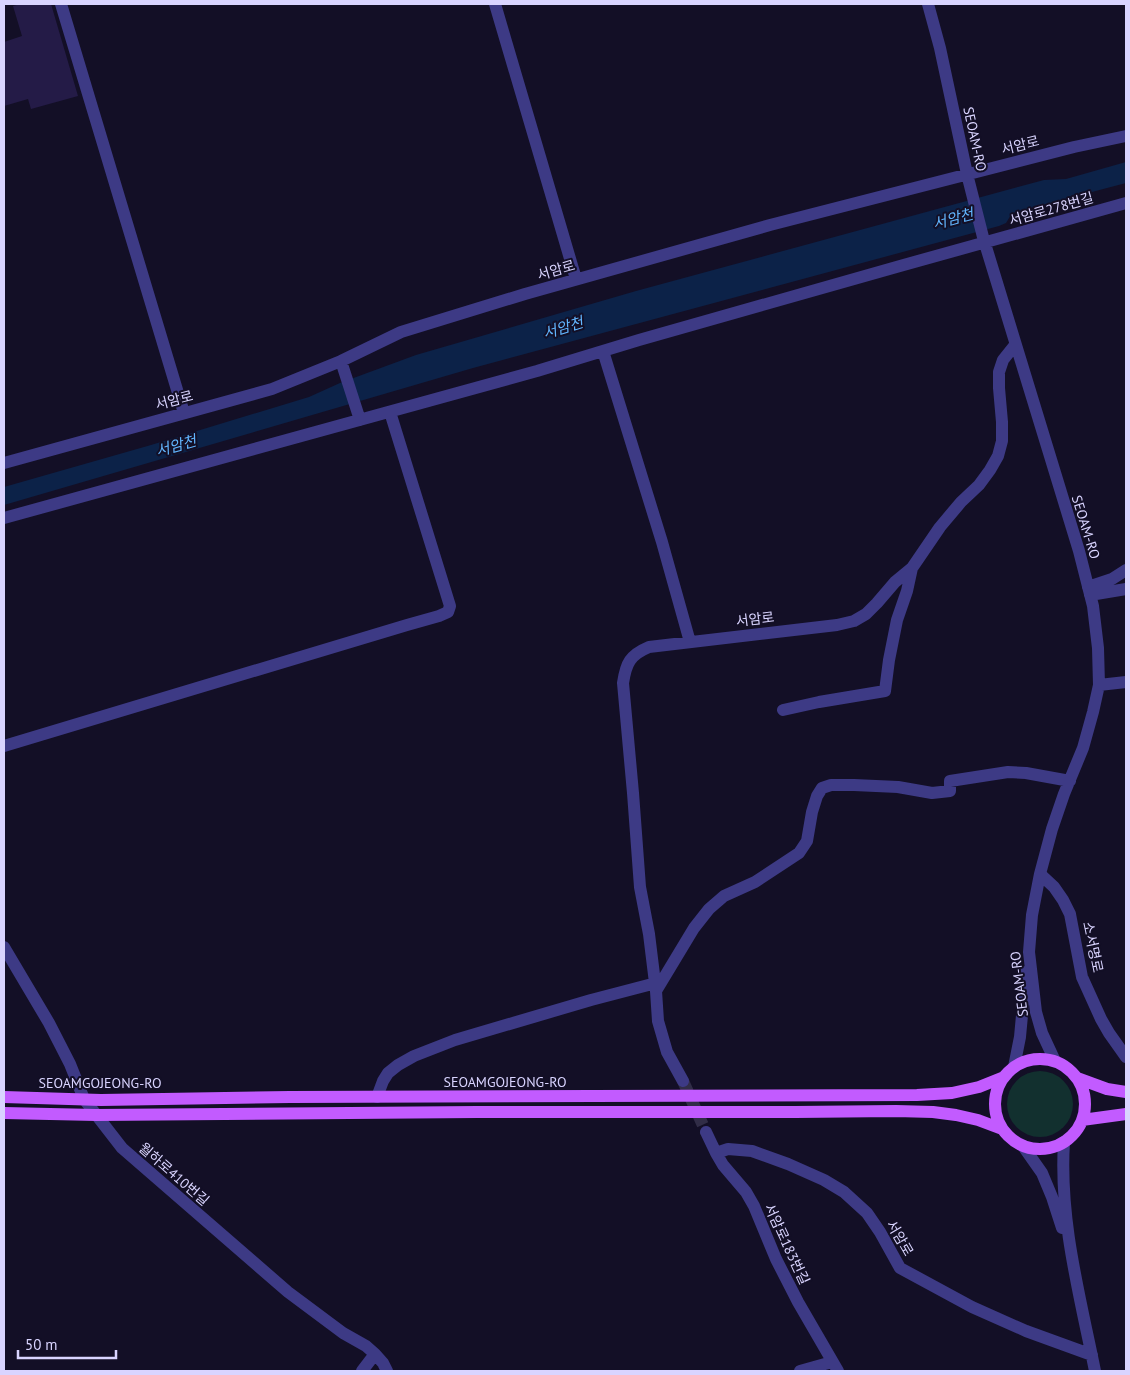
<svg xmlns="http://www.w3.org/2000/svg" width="1130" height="1375" font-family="'PT Sans','Noto Sans KR',sans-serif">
<rect width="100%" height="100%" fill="#130f26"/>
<!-- green -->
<path fill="#12302f" d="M1007 1104a33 33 0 1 1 66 0a33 33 0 1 1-66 0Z"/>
<!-- water -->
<path fill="#0c2248" d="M1126 162V183L1012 213 1006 223 999 226 473 368 4 505V487L151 445 309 397 340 383 416 355 636 291 1044 180 1066 179Z"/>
<!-- building -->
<path fill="#241b47" d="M20 4H51L78 96 31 109 28 99 4 106V42L22 36 13 6Z"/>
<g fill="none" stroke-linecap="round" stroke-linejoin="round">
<!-- minor-tunnel -->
<path stroke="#312d47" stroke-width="12" stroke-dasharray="12 6" stroke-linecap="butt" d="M683 1081 706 1132"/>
<!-- minor -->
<path stroke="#3d3a85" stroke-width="12" d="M61 4 184 413
M495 4 576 279
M928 4 940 48 967 174 983 237 1079 551 1093 606 1098 648 1099 685 1093 712 1083 748 1064 794 1052 829 1040 874 1032 915 1029 952 1036 1012 1042 1033 1055 1061
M603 351 662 542 690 642
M341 361 360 420
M4 463 272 389 341 361 401 332 525 294 770 225 1074 147 1126 136
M4 518 537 371 639 340 900 266 1126 203
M1088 587 1112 579 1126 570
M1090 595 1126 589
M1099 685 1126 682
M783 710 819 702 885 691 889 660 897 620 907 591 912 568
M4 746 407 625 439 616 448 612 450 606 446 593 390 412
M1040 874 1054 887 1063 900 1070 914 1082 977 1101 1019 1109 1033 1126 1057
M4 947 49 1023 70 1064 84 1099 122 1148 288 1292 343 1333 366 1346 375 1354 383 1363 387 1371
M656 991 694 928 709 909 724 896 755 882 799 853 807 841 812 812 817 796 822 788 831 785H854L898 787 932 793 950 791V781L1008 772 1026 773 1070 781
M1014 1067 1020 1037 1026 972
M683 1081 667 1052 658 1021 656 991 649 934 640 887 633 793 623 683C626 663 630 655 649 647L837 625 854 621 866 614 877 603 895 582 912 568 940 527 961 502 979 485 990 470 998 456 1002 441V422L999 388V372L1003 360 1015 345
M377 1097 383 1081 388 1073 398 1065 414 1056 455 1040 591 1000 656 983
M706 1132 716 1153 723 1165 746 1192 754 1206 776 1259 798 1302 838 1371
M1064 1142C1059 1220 1080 1296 1095 1371
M1023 1146 1042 1173 1052 1197 1062 1228
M716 1153 728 1149 752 1151 788 1164 824 1180 844 1192 867 1213 880 1232 900 1268 972 1307 1026 1331 1092 1355
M362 1371 375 1354
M800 1371 832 1362"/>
<!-- major -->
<path stroke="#c25bff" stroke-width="12" d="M995 1104a45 45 0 1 1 90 0a45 45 0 1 1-90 0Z
M1077 1078 1107 1089 1126 1092
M4 1097 101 1100 290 1097 917 1095 952 1093 979 1087 1004 1077
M4 1113 96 1115 477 1112H795L896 1111 933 1112 956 1115 978 1120 1002 1129
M1082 1120 1126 1114"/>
</g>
<g text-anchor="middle" stroke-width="4" stroke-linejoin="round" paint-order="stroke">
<!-- street labels -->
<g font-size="14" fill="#d9d4ff" stroke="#130f26">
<text transform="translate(975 139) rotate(78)" y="5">SEOAM-RO</text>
<text transform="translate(1020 145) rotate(-14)" y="5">서암로</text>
<text transform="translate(1051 209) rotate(-16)" y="5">서암로278번길</text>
<text transform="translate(556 270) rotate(-16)" y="5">서암로</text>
<text transform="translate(174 400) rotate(-15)" y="5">서암로</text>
<text transform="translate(1086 527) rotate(73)" y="5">SEOAM-RO</text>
<text transform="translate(755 619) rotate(-7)" y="5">서암로</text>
<text transform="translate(1093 947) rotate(78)" y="5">소서명로</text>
<text transform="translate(1019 984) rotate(-97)" y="5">SEOAM-RO</text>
<text x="505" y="1087">SEOAMGOJEONG-RO</text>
<text x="100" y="1088">SEOAMGOJEONG-RO</text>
<text transform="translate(174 1174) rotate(41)" y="5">월하로410번길</text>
<text transform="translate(900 1238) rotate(60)" y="5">서암로</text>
<text transform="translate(787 1244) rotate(65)" y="5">서암로183번길</text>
</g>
<!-- water labels -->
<g font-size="15" font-style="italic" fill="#62b6ff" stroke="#130f26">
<text transform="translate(953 219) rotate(-15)" y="5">서암천</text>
<text transform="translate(563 328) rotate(-17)" y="5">서암천</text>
<text transform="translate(176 446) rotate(-16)" y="5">서암천</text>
</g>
</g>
<!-- border -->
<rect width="1130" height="1375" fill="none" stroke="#d9d4ff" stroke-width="10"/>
<!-- scale -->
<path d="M18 1350v8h98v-8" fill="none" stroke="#d9d4ff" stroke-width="2.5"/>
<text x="25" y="1350" font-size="15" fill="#d9d4ff" stroke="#130f26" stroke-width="4" paint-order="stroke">50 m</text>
</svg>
